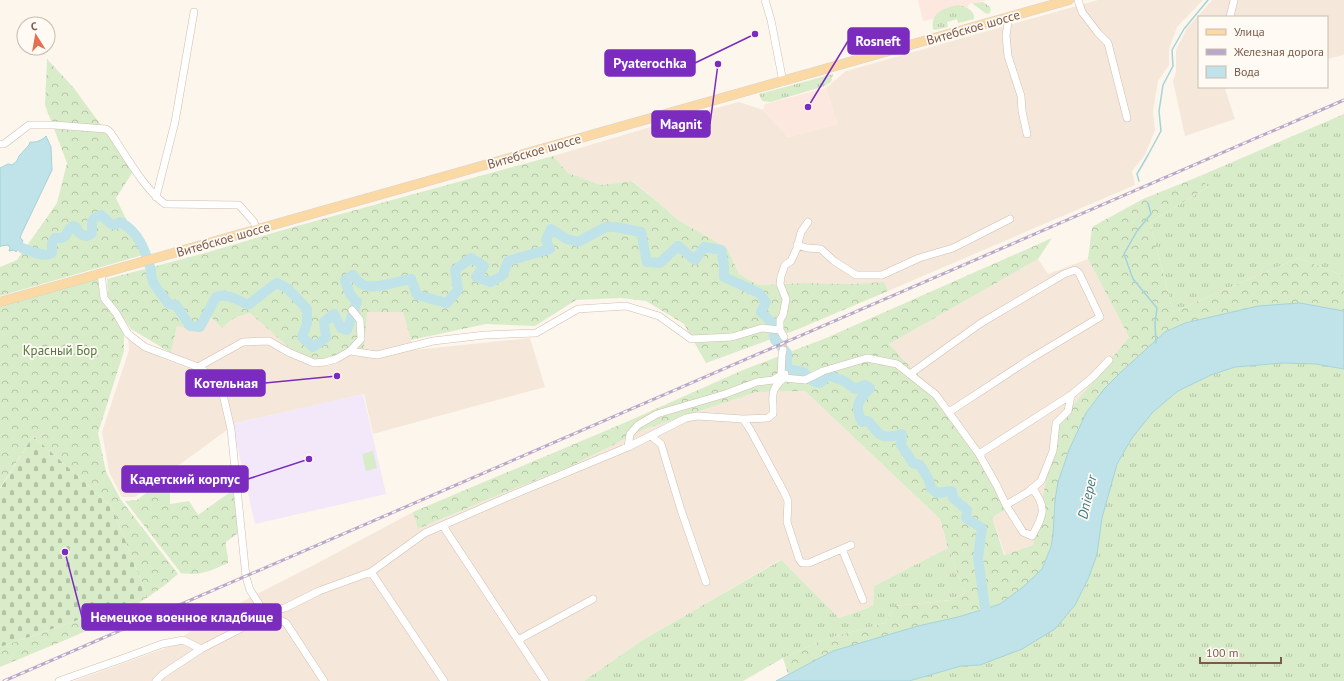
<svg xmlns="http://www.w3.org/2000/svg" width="1344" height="681" font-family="'PT Sans',sans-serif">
<defs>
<pattern id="grass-tufts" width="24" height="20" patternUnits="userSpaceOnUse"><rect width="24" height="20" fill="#d8ecc9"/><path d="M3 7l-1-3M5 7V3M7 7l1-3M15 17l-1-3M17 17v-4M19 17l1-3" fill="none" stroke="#b4c2a5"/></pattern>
<pattern id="forest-crowns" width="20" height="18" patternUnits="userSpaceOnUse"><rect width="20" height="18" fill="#d8ecc9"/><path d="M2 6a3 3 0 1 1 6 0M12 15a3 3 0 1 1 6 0" fill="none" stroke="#b4c2a5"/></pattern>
<pattern id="cemetery-stones" width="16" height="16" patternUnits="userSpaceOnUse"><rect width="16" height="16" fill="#d8ecc9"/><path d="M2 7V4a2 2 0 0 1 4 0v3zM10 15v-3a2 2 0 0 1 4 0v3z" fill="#b4c2a5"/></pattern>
</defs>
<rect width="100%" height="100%" fill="#fdf6ec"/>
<!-- residential -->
<path fill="#f5e8da" d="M1098 0H1203L1177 27 1169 49V65L1158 81 1153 111 1155 130 1145 155 1132 171 1135 185 888 291 884 282 849 284 804 283 758 285 739 274 727 248 678 220 660 204 633 181 601 185 568 173 553 156 704 111 739 102 763 110 788 137 837 124 826 88 846 71Z
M1212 0H1344V55L1327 59V17H1199V87H1231L1225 89 1235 119 1185 136 1173 81 1176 72V50L1187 28Z
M1038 259 1048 274 1088 259 1129 337 1057 425 1033 545 1005 555 992 517 1009 508 936 391 912 369 889 344Z
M367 312H403L414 350 530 338 545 387 373 434 364 394 232 424 221 376 196 362 171 353 177 326 211 316 222 328 234 318 250 313 294 352Z
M128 337 137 345 164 359 199 372 208 377 218 386 227 430 135 497H122L109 472 102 432 129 350Z
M805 391 940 519 948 548 874 586 873 606 839 618 780 560 641 641 584 681H74L166 648 210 618 312 566 413 512 419 529 491 498 569 467 645 429 757 392Z"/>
<!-- commercial -->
<path fill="#fde8e0" d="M918 0H988L970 3 967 8 959 5 939 12 934 19 923 21Z
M826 88 837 124 788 137 763 110 765 104Z"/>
<!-- education -->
<path fill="#f3e8fa" d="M363 394 386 494 255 524 232 424Z"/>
<!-- grass -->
<path fill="url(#grass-tufts)" d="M983 2 990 7 991 10 989 14 985 13 972 3Z
M959 5C966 7 975 10 974 19L958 23 957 19 947 22 948 27 935 30 933 29C930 12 946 7 959 5Z
M833 74 831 82 825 86 771 102 762 101 759 94Z
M1344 114V276L1298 258 1173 312 1150 222 1208 187 1200 176Z
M1282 363 1316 364 1344 369V681H909L961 666 980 665 1075 605 1089 577 1097 554 1102 518 1117 464 1132 438 1153 412 1178 391 1211 375 1235 367Z
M948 548 965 593 951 600 894 606 885 623 825 639 783 658 743 681H584L641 641 781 560 839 618 873 606 874 586Z"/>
<!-- forest -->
<path fill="url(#forest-crowns)" d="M47 59 73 87 134 170 116 198 143 255 0 296V267L17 260 57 203 67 163 45 105Z
M553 156 568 173 601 185 632 181 660 204 678 220 727 248 739 274 758 285 804 283 849 284 884 282 888 291 796 330 706 363 684 324 646 301 621 298 576 300 535 326 486 324 411 340 403 312H367L364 348 320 360 294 352 250 313 234 318 222 328 211 317 200 330 177 326 171 353 131 329 108 297 107 279 205 253 297 226Z
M1200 176 1208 187 1150 222 1173 312 1298 258 1344 276V311L1300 303 1258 306 1185 323 1165 332 1121 372 1104 389 1086 413 1069 450 1058 482 1055 500 1053 535 1051 547 1042 569 1023 587 1000 604 959 617 918 626 833 651 788 674 783 658 825 639 885 623 894 606 951 600 965 593 948 548 940 519 805 391 757 392 645 429 569 467 491 498 418 529 413 512 624 423 743 370 826 338 1052 238 1038 259 889 344 912 369 936 391 981 450 1009 508 992 517 1004 555 1033 545 1057 425 1129 337 1088 259 1092 227 1143 199Z
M99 276 101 298 117 319 124 336V351L98 433 106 472 121 500 178 574C128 619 61 641 0 667V647L147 596 112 507 33 436 0 488V306Z
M174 472 179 481 170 489V504L189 501 198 515 233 490 238 533 226 542C225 550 229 555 228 563 210 571 201 576 181 573L125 501 137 500Z"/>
<!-- cemetery -->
<path fill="url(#cemetery-stones)" d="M33 436 112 507 147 596 0 647V489Z"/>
<!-- pitch -->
<path fill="#d8ecc9" d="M373 451 377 468 366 471 362 454Z"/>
<!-- water -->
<path fill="#bfe3e8" stroke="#a5d3da" d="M46 136 51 147 52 170 20 237 23 241 16 252 14 250 9 251 10 248 8 245 1 246 0 247V168L8 164 12 165 17 161 19 156 29 145 30 142C35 143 43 140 46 136Z
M1300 303 1344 311V369L1316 364 1282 363 1235 367 1211 375 1178 391 1153 412 1132 438 1117 464 1102 518 1097 554 1089 577 1075 605 1055 629 1022 649 980 665 961 666 909 681H776L833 651 918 626 958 617 978 611 1000 604 1023 587 1042 569 1051 547 1053 535 1055 500 1058 482 1069 450 1086 413 1104 389 1121 372 1165 332 1185 323 1258 306Z"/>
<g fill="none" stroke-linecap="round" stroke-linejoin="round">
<!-- stream -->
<path stroke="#a5d3da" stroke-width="1.5" d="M1139 181 1137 174 1148 155 1161 131 1159 111 1163 85 1173 66 1172 50 1184 29 1208 0
M1148 203 1151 214 1137 231 1124 254 1133 279 1157 308 1155 323 1156 343"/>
<!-- river -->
<path stroke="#bfe3e8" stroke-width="10" d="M22 248C30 251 45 258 52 253V243L55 238C57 238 59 238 62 238 68 236 67 229 73 226L76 227C79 235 86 239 92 233V222L94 218 101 215 111 224 115 225 120 222C139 232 145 250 151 270 151 273 151 276 152 279 154 286 164 298 169 304L176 305 190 326 200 327 216 297C227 293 238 300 248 305 258 298 267 289 277 283L288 289 307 309V324L302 337 313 347 326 338 324 322 334 314 341 328 347 330 357 302 350 294 345 280 353 275C355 278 358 282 362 284 372 291 398 281 411 279L417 295 447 303 458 290 455 270 471 258 484 266 476 277 491 282 503 275 508 261 550 249 546 240 551 229 567 239 578 242 606 227H615L641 232 647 262 660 263 678 246 695 260 704 247 721 250 724 265V277L759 293 766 302 761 312 771 322 775 340 787 353V369L803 372 813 381 820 383 828 375 844 381 855 389 865 385 870 388C858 401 854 405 862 422L868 421C880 436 882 440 902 434L901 445 913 463 920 465 929 480 931 488 937 493 952 491 953 498 967 510 966 518 982 528 978 558 987 622"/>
<!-- minor-tunnel -->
<path stroke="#dcd0c4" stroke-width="7" stroke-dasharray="7 3.5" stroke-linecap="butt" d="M783 350 784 337"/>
<defs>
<path id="minor" d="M765 0 771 20 783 82
M1078 0 1082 12 1098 33 1108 43 1127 118
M1009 17 1006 35 1008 56 1021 96 1022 111 1027 134
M1230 17 1234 0
M0 144H4L29 125H54L106 129 110 132C125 154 144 189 165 204L239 205 254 222 257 230
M156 197 175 122 194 12
M797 245 807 248 821 249 834 261 856 275H882L919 258 953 248 1010 219
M101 273 104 298 116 313 128 334 145 347 198 367 215 378 221 386 231 429 246 577 250 590 264 612
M784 337 780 330V320L783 315 786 299 780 284 781 276 785 265 791 261 797 248 801 232 808 222
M350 351 377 355 433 341 485 335 536 333 578 309 626 306 659 316 691 339 732 337 762 328 780 330
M198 367 243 342 269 341 288 352 314 363 325 362 336 359 350 351 361 339 360 320 352 310
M910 374 981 323 1064 274 1075 270 1079 273 1100 317 1030 359 949 412
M784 378 805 380 823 371 867 358 897 364 936 395 979 454 997 486 1006 505 1028 492 1041 481 1053 451 1056 423 1068 411 1071 395
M743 419 768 418 773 414C774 395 768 392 784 378L785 374
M651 436 661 444 681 510 706 582
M628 447 630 434 638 425 657 414 725 394 757 382 773 380 781 375 782 355 783 350
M979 454 1071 395 1093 377 1109 360
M1006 505 1023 532 1032 536C1043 516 1048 508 1032 488
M443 526 545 681
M842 549 863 600
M371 572 444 681
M265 612 286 623 324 681
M518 640 593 599
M59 681 127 657 162 644 183 640 201 649 240 629 264 612 285 608 319 591 371 572 425 533 510 496 628 447 686 418 697 416 743 419 751 431 784 492 788 501 787 522 799 559 802 563H809L851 545
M156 681 163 674 201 649"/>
<path id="major" d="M0 302 1069 0"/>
</defs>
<!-- minor casing -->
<use href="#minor" stroke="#d1beb0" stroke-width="8"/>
<!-- major casing -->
<use href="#major" stroke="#dad1cd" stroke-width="10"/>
<!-- minor -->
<use href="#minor" stroke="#fff" stroke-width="7"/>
<!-- major -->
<use href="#major" stroke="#fbd9a5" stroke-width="9"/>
<defs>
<path id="rail" d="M4 681 1344 100"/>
</defs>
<!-- rail casing -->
<use href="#rail" stroke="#b9a8c9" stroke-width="3"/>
<!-- rail -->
<use href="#rail" stroke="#fffaf3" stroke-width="1.5" stroke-dasharray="4.5" stroke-linecap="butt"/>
</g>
<g text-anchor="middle" stroke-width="3.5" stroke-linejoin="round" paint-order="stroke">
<!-- street labels -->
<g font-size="13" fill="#7a5c4d" stroke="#fffaf3">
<text transform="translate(973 27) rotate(-16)" y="5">Витебское шоссе</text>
<text transform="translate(534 151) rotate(-16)" y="5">Витебское шоссе</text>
<text transform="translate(223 239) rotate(-16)" y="5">Витебское шоссе</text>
</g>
<!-- park labels -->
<g font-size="13" fill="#537a41" stroke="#fffaf3">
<text x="60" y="355">Красный Бор</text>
</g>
<!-- water labels -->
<g font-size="14" font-style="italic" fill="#437c86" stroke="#fffaf3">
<text transform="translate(1087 497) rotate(-77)" y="5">Dnieper</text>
</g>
</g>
<!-- callouts -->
<path fill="none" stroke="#7b2cbf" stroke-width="1.5" d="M808 107L848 41M755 34L695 63M718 64L710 124M337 376L265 383M309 459L248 479M65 552L82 617"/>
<g fill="#7b2cbf" stroke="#fffaf3" stroke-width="1.5">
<circle cx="808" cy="107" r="4"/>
<circle cx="755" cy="34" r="4"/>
<circle cx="718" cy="64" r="4"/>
<circle cx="337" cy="376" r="4"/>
<circle cx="309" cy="459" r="4"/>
<circle cx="65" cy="552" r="4"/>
</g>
<g fill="#7b2cbf" stroke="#7b2cbf" stroke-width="1.5">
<rect x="848" y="28" width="61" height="26" rx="4"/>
<rect x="605" y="50" width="90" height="26" rx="4"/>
<rect x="652" y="111" width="58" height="26" rx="4"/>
<rect x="186" y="370" width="79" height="26" rx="4"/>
<rect x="122" y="466" width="126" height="26" rx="4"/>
<rect x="82" y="604" width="199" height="26" rx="4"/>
</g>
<g font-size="14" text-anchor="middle" font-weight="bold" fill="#fff">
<text x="878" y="46">Rosneft</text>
<text x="650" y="68">Pyaterochka</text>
<text x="681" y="129">Magnit</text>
<text x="226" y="388">Котельная</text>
<text x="185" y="484">Кадетский корпус</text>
<text x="182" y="622">Немецкое военное кладбище</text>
</g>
<!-- legend -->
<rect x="1198" y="16" width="130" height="72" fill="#fffaf3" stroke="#cabbb1"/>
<rect x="1206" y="29" width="20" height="6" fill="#fbd9a5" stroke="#cabbb1"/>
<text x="1234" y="36" font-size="12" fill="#7a5c4d">Улица</text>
<rect x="1206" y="49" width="20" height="6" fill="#b9a8c9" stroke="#cabbb1"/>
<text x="1234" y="56" font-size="12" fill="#7a5c4d">Железная дорога</text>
<rect x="1206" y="66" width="20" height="12" fill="#bfe3e8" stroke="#cabbb1"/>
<text x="1234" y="76" font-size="12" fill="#7a5c4d">Вода</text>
<!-- north arrow -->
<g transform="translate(36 36) rotate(349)"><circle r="19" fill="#fffaf3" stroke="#cabbb1"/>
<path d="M0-3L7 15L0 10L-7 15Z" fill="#e76f51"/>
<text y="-6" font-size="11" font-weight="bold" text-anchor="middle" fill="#7a5c4d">С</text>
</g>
<!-- scale -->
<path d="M1200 657v6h81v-6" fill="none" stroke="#7a5c4d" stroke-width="2"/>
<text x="1206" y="657" font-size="12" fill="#7a5c4d" stroke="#fffaf3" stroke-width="3" paint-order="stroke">100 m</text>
</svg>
